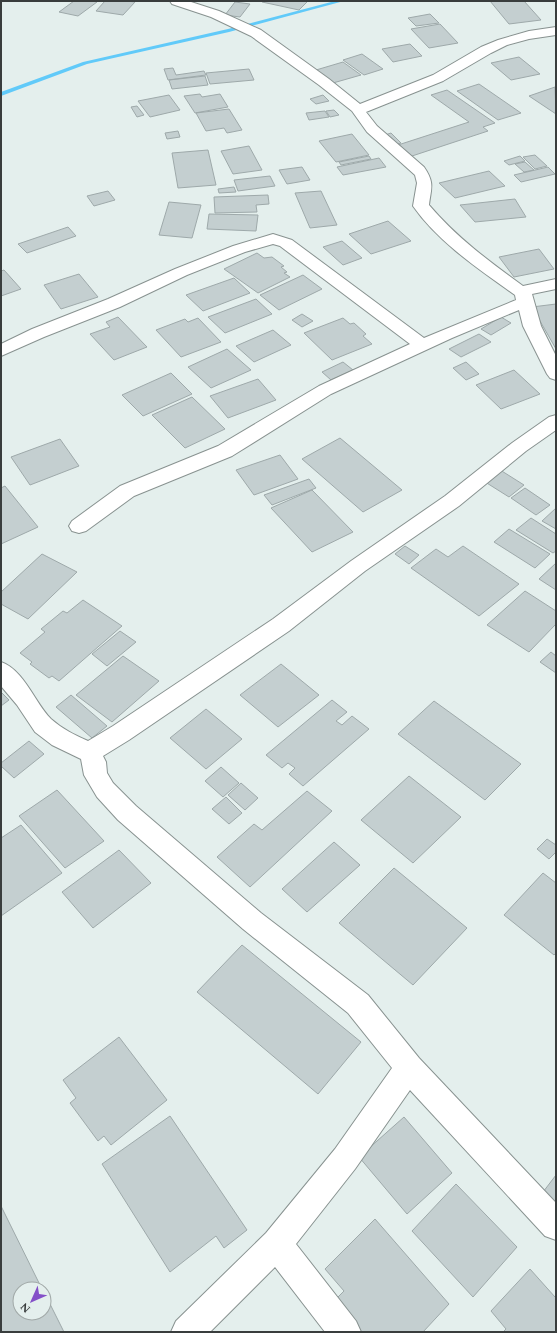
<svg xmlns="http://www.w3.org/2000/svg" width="557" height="1333" font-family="Spectral,serif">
<rect width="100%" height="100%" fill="#e4efed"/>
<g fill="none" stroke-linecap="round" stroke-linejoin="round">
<!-- stream -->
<path fill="#61caf9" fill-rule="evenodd" d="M335 1H344L229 32 87 64 1 96V92L83 62 228 29Z"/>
</g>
<!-- building -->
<path fill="#c4cfd0" stroke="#9ea9aa" d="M74 1H91L97 2 78 16 59 12Z
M105 1H127L135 2 123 15 96 11Z
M263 1H308L299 10 262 2Z
M490 1H524L541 20 509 24Z
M235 2 250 4 240 17 225 15Z
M430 14 439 23 416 26 408 18Z
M440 24 458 43 429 48 411 29Z
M410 44 422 56 393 62 382 49Z
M362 54 383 69 364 75 343 60Z
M519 57 540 74 511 80 491 63Z
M343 62 361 75 333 83 316 70Z
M173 68 176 75 204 71 206 75 168 80 164 69Z
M249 69 254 80 210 84 206 73Z
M205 76 208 85 172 89 169 80Z
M479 84 521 113 498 120 457 91Z
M555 87 556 114 529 96Z
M447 90 495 123 483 127 488 131 412 156 398 145 469 122 431 95Z
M200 94 202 97 220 94 228 107 195 113 184 96Z
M169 95 180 110 150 117 138 101Z
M323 95 329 101 316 104 310 99Z
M137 106 144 115 137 117 131 107Z
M229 109 242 130 227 133 224 128 206 131 196 113Z
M334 110 339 115 330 117 326 111Z
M325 111 329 117 309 120 306 113Z
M178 131 180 137 167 139 165 133Z
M391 133 401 143 393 145 382 136Z
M352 134 369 155 336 162 319 141Z
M249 146 262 170 233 174 221 151Z
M208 150 216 185 178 188 172 153Z
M535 155 547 166 535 169 523 157Z
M369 156 371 159 341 165 339 162Z
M520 156 525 161 509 165 504 161Z
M379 158 386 167 343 175 337 167Z
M525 162 534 170 524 172 515 164Z
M302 167 310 180 287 184 279 170Z
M548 167 555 174 521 182 514 175Z
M489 171 505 186 455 198 439 183Z
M270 176 275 186 238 191 234 180Z
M234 187 236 192 219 193 218 189Z
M108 191 115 200 94 206 87 196Z
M321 191 337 225 310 228 295 193Z
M268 195 269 204 256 205 257 212 215 213 214 197Z
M515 199 526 217 475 222 460 205Z
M169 202 201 205 192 238 159 235Z
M209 214 258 215 256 231 207 229Z
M388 221 411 241 371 254 349 234Z
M68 227 76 236 27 253 18 244Z
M342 241 362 258 343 265 323 247Z
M539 249 554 269 514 277 499 257Z
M257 253 264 258 272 257 284 266 281 267 287 272 284 273 290 277 258 293 224 269Z
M4 270 21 289 1 296V271Z
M79 274 98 297 61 309 44 285Z
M303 275 322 289 279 310 260 295Z
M234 278 250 293 203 311 186 295Z
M256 299 272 314 225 333 208 317Z
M556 304V349L532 307Z
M302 314 313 321 302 327 292 320Z
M118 317 147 347 114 360 90 334 110 327 106 322Z
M501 317 511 323 491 335 481 329Z
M198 318 221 342 181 357 156 330 185 319 188 322Z
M343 318 350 324 354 323 366 334 363 336 372 344 332 360 304 333Z
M273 330 291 345 254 362 236 346Z
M479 334 491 342 461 357 449 349Z
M227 349 251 370 211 388 188 367Z
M343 362 353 370 331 380 322 372Z
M466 362 479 374 466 380 453 368Z
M514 370 540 394 501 409 476 385Z
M171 373 192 394 143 416 122 395Z
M258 379 276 400 228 418 210 396Z
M192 397 225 429 185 448 152 415Z
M340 438 402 490 363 512 302 459Z
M60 439 79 466 30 485 11 457Z
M280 455 298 479 254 495 236 470Z
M497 468 524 485 509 497 482 480Z
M309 479 316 488 272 505 264 495Z
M5 486 38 527 1 544V488Z
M525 488 550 505 536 515 511 498Z
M312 490 353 532 312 552 271 508Z
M556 508V529L542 521Z
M531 518 556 534V551L553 553 516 530Z
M509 529 550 554 535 568 494 542Z
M405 546 419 555 409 564 395 554Z
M463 546 519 584 479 616 411 568 436 549 448 557Z
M42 554 77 572 28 619 1 604V592Z
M556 563V590L539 579Z
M525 591 556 611V624L529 652 487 625Z
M83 600 122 626 59 681 52 676 49 678 30 664 32 662 20 653 45 632 41 629 63 611 67 613Z
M120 631 136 642 107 666 92 654Z
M551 652 556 656V673L540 662Z
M123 656 159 681 112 722 76 695Z
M281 664 319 695 278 727 240 695Z
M1 692 9 700 1 706Z
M71 695 107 726 92 738 56 707Z
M332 700 347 712 336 721 342 725 352 716 369 729 303 786 289 774 295 768 288 763 282 768 266 755Z
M434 701 521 764 485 800 398 734Z
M206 709 242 739 206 769 170 738Z
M29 741 44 754 14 778 1 766V763Z
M221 767 239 783 223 797 205 781Z
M409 776 461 817 413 863 361 820Z
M241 783 258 798 245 810 228 795Z
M57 790 104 841 65 868 19 816Z
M307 791 332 811 250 887 217 857 254 824 262 830Z
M226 797 242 813 229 824 212 809Z
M21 825 62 873 1 916V838Z
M547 839 556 845V852L549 859 537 849Z
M334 842 360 865 307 912 282 889Z
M119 850 151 883 93 928 62 892Z
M394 868 467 928 413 985 339 923Z
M543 873 556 883V953L554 955 504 915Z
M242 945 361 1042 318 1094 197 992Z
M119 1037 167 1100 111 1145 104 1136 98 1141 70 1103 76 1098 63 1080Z
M170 1116 247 1230 224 1248 216 1236 170 1272 102 1164Z
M404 1117 452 1173 407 1214 359 1157Z
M556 1175V1210L540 1196Z
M456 1184 517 1247 473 1297 412 1231Z
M1 1206 42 1289H20V1313H44V1292L64 1332H1Z
M375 1219 449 1304 423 1332H359L334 1301 344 1291 325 1269Z
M530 1269 555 1297 556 1295V1332H503L506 1329 491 1311Z"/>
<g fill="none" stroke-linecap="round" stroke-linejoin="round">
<defs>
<path id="minor" d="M170 1H188L219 11 261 30 329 79 360 104 433 75 481 47 498 40 529 31 556 27V35L529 39 507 45 491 53 443 81 366 112 377 126 424 167C435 183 431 188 429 205 456 237 490 262 523 286L556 279V289L532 294 541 326 556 356V380L550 378 547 374 523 326 519 310 452 338 331 394 232 456 134 496 86 531 79 533 72 531 69 526 72 521 120 486 218 446 319 386 410 344 280 246 273 244 245 252 187 275 120 307 44 337 1 356V344L32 329 108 299 175 269 233 246 273 234 292 240 424 338 516 300 515 295C480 270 438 242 413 206L417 183 415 175 367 132 352 111 319 85 251 36 211 17 172 4Z
M556 415V430L526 451 459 506 365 571 289 631 129 740 103 756 106 762 107 773 113 783 136 806 261 913 368 995 419 1058 556 1203V1240L545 1236 410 1090 355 1169 296 1244 356 1321 361 1332H325L275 1267 210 1332H171L176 1321 266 1233 335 1149 392 1068 348 1013 243 929 118 820 97 797 84 775 81 759 52 745 35 732 17 705 1 686V662C24 670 35 703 51 719 62 729 75 735 88 741L113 726 273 619 351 561 445 496 512 443 549 417Z"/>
</defs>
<!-- minor casing -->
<use href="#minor" stroke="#889290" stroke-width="2"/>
<!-- minor -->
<use href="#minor" fill="#fff" fill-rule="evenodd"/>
</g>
<!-- border -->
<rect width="557" height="1333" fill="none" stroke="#393d3d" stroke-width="4"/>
<!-- north arrow -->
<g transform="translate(32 1301) rotate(225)"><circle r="19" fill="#e4efed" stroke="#a0a8a7"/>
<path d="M0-3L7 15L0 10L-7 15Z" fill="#8450c8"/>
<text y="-6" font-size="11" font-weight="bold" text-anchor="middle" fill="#393d3d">N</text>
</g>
</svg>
